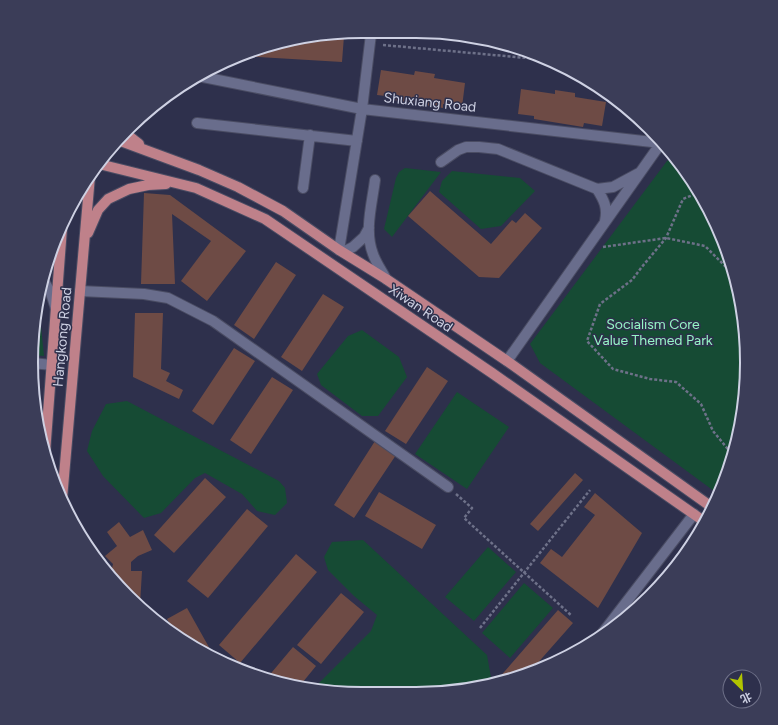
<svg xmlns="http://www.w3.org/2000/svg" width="778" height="725" font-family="Figtree,'Noto Sans SC',sans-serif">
<rect width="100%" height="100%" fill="#2e304c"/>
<!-- green -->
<path fill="#164b34" d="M674 157 702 197 729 256 744 319 746 384 736 448 718 494 540 363 530 344 667 161Z
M405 168 441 172 392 237 384 229 396 178 399 172Z
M452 171 520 178 535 191 501 226 481 229 439 192 442 181Z
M37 310 40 317 44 356 32 355V341Z
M362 330 399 357 407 377 378 416H362L321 385 317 374 348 336Z
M457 392 509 427 467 489 415 454Z
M127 401 279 481 285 488 287 503 275 515 257 511 242 494 205 473 195 478 161 513 144 518 103 476 87 451 92 431 106 404Z
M363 540 487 655 492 683 459 691 314 688 371 631 377 615 354 596 328 570 324 557 332 542Z
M488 547 516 572 474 621 445 597Z
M524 583 553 608 510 658 482 633Z"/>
<!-- building -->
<path fill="#6e4b45" d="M344 36 342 62 243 56 298 37Z
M381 70 414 75 415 71 435 74 434 78 465 83 462 107 443 104V108L393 100 394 97 377 95Z
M521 89 555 94V90L575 93V97L606 102 602 126 584 123 583 127 534 119V116L518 114Z
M430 191 491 244 512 220 516 223 525 213 542 228 499 278 479 277 408 216Z
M144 193 170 195 246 251 207 301 181 281 211 241 172 214 175 284H141Z
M276 262 296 275 254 339 234 325Z
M323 294 344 307 302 371 281 357Z
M135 313H163L161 369 170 373 166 381 183 390 179 399 133 377Z
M234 348 255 361 213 425 192 411Z
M427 367 448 381 406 444 385 431Z
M272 377 293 390 251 454 230 440Z
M375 441 396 455 354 518 334 505Z
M575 473 583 480 538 531 530 524Z
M205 478 226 497 174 553 154 535Z
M379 492 436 525 422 549 365 516Z
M595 493 642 533 598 608 540 563 551 549 562 557 595 515 584 507Z
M247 509 268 526 208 598 187 581Z
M119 522 130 537 143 530 152 550 138 556 131 562V571H142L140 605 113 581 110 577 113 564 105 556 117 546 107 532Z
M296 554 317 572 240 663 219 645Z
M341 593 364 612 321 664 297 645Z
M187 608 210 649 205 652 178 638 167 619Z
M558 610 573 623 528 674 522 676 501 681 498 679Z
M293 647 316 666 298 688 267 678Z"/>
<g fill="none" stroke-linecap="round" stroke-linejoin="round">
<defs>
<path id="minor" d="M198 76 362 109 661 143
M197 123 357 141
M441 162 458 150 466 147H479L498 149 597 189 613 187 639 173
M375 180C372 204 364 231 373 254 376 263 382 271 386 279
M303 188 310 135
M597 189C604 200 608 208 605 221
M339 250 362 109 371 34
M343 252 353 247 364 237 369 228
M42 278 51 293 56 309
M80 291 144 294 168 298 213 321 448 487
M507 361 661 143 663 142
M32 363 52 365
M601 635 694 514"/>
<path id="major" d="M125 133 139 144
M118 140 199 170 238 187 283 211 339 250 386 279 507 361 713 508
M99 164 196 188 265 219 492 373 705 522
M88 233 98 210 108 199 129 189 148 185 166 184
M45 453 62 228
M62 499 90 176"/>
</defs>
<!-- minor casing -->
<use href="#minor" stroke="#4a4c63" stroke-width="12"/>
<!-- major casing -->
<use href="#major" stroke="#4a4c63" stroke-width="12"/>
<!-- path -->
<path stroke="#6e7189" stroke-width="2.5" stroke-dasharray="3 2" stroke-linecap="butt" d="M383 45 549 60
M700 192 683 199 666 238 641 268 632 280 600 304 587 341 613 369 650 379 676 382 701 404 713 431 727 448 733 454
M603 247 666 238 705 246 733 274 745 345
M456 494 472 508 464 518 572 616
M480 628 590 490"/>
<!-- minor -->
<use href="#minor" stroke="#696d8c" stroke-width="10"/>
<!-- major -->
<use href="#major" stroke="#bf818a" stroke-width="10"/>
</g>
<g text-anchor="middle" stroke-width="3" stroke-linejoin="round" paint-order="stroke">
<!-- street labels -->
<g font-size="14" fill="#ced1e3" stroke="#2e304c">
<text transform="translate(430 102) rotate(6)" y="5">Shuxiang Road</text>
<text transform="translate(421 308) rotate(34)" y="5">Xiwan Road</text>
<text transform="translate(62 337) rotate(-85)" y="5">Hangkong Road</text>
</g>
<!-- park labels -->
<g font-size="14" fill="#95f5c5" stroke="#2e304c">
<text x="653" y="329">Socialism Core<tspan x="653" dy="16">Value Themed Park</tspan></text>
</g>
</g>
<!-- crop -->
<path d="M0 0H778V725H0ZM362 38H416A324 324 0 0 1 740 362V363A324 324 0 0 1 416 687H362A324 324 0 0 1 38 363V362A324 324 0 0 1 362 38Z" fill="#3b3d58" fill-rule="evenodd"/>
<path fill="none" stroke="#ced1e3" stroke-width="2" d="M362 38H416A324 324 0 0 1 740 362V363A324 324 0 0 1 416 687H362A324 324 0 0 1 38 363V362A324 324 0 0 1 362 38Z"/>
<!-- north arrow -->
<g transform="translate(742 689) rotate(155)"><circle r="19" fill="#2e304c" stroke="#6e7088"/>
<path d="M0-3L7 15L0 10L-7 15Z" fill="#b1c500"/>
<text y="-6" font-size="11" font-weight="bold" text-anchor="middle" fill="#ced1e3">北</text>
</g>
</svg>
